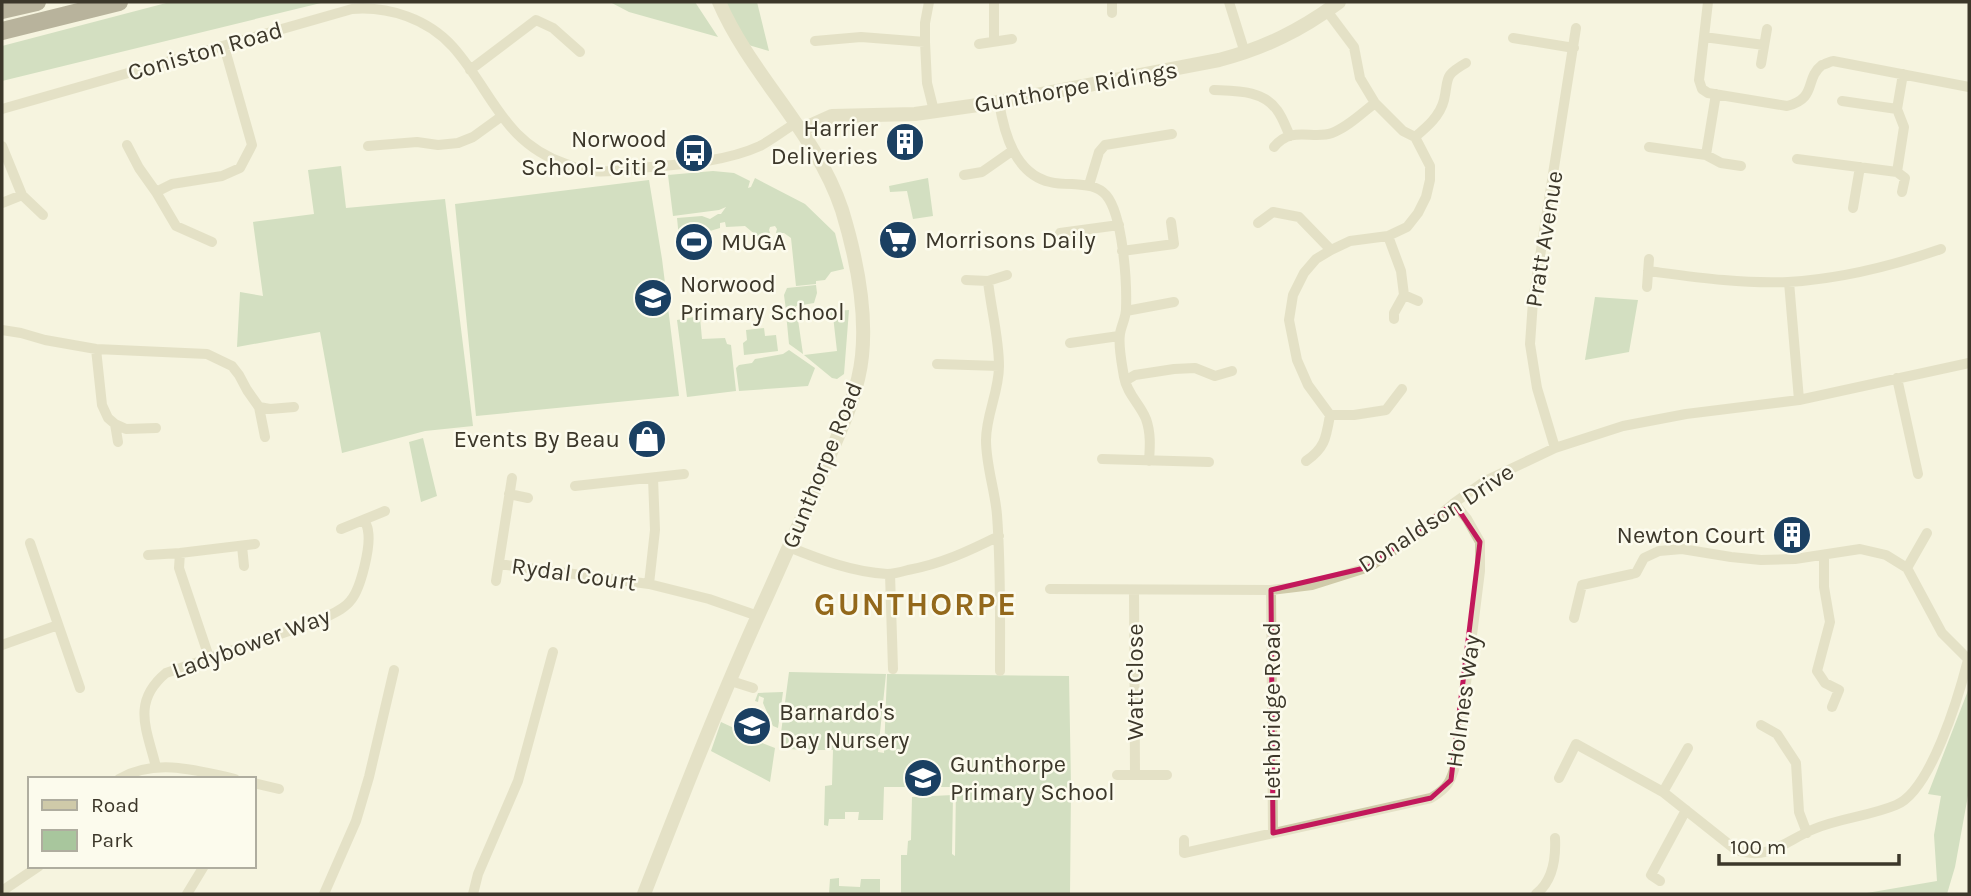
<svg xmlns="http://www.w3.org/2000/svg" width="1971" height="896" font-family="Karla,sans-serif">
<rect width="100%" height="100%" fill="#f5f4df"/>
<!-- green -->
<path fill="#a8c69d" d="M170 2H325L2 81V46Z
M610 2H695L718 37 629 12Z
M725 2H757L769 51 745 44Z
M341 166 346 208 445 199 473 426 425 431 342 453 320 332 237 347 240 292 263 296 253 222 314 214 308 170Z
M713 171 734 173 750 181 748 188 751 187 755 178 805 204 835 233 844 269 831 272 825 280 816 281V284L796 286 791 238 784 233H776L777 229 775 226 770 227 769 230 770 233 757 236 745 226 726 227 725 222 720 223V228L710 231 705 235 706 250 699 251V255L681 258 677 218 702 216 710 219 718 214H721L726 207 719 210 673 216 668 175Z
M928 178 933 216 913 219 907 191 890 192 889 186Z
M649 180 662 259 679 396 476 416 455 204Z
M816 285 817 293 814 303 796 306 803 354 789 344 786 313 788 311 786 310 784 295 787 288Z
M1595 297 1638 300 1629 352 1585 360Z
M849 310 844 374 837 379 832 378 804 355 837 351 833 316 823 317 822 312Z
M694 317H700L702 339 725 338 727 344 731 345 736 391 687 397 677 320Z
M764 328 765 336 776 335 778 351 744 355 743 343 747 340 746 330Z
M789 350 815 368 808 386 739 391 736 368 739 365 752 363 755 359 783 354Z
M423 438 437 496 421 502 409 442Z
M789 672 886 674 878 752 884 753 887 674 1069 676 1071 785 1070 894H901V855H907L908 841 911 840 912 797 953 795 952 854 955 856 956 787H884L883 820H858L859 812H845V819H829L828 826 824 825 825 786 832 785 833 750H802L779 748Z
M1969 688V790L1955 867 1947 894H1861L1937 881 1934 835 1941 796 1928 794Z
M783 692 778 728 773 726 763 703 764 698 759 696 758 702 755 701 758 693Z
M721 722 734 728 733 732 775 748 770 782 711 751Z
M839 878V886L860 887 861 879H880V894H829L830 879Z"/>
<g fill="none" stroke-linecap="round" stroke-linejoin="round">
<!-- minor -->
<path stroke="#cfcaa9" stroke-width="10" d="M994 2V42
M1112 2V13
M1229 2 1245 53
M1708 2 1699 80 1702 89 1708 93 1787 106C1818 98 1804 79 1822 65 1823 65 1832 61 1833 61L1969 87
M1704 37 1764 45
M1513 38 1574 48
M815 41 861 37 925 42 927 83 934 111
M925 42V23L929 2
M979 44 1012 39
M1761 64 1767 29
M470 70 536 20 553 28 580 52
M1214 90C1236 91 1263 90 1277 110 1283 118 1286 128 1290 136
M1842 101 1897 109
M999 102C1004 133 1015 174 1050 182 1057 184 1065 184 1072 184 1084 185 1097 185 1106 195 1123 215 1127 282 1126 309 1126 318 1121 326 1120 334 1118 347 1122 364 1124 377 1127 394 1140 404 1146 419 1151 433 1150 447 1149 461
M2 109 352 9C389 6 428 19 453 47 493 92 503 143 566 164 574 167 583 171 591 171 610 173 631 169 650 167 686 164 727 161 760 146 773 139 784 130 796 123
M1415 137C1427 127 1440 116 1444 100 1449 78 1443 76 1466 63
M127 145 139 168 156 192 176 226 212 242
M2 146 22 195 2 203
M368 146 417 142 438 145 458 143 473 137 502 116
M1274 147C1292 125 1312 140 1332 133 1348 127 1362 113 1375 103
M1649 147 1706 155 1721 163 1741 166
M1706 155 1716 94
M1797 159 1897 172 1905 178 1902 192
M1897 172 1904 127 1897 109 1903 74
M964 175 982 172 1012 151
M1089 185 1099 152 1105 145 1172 134
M156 192 172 184 222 176 240 168 252 145 224 46
M22 195 43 215
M1853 208 1860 167
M1258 223 1273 212 1299 217 1331 250
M1060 233 1119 225
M1388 236 1401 271 1404 295
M1122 251 1174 244 1171 222
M1648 271C1694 277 1741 284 1788 282 1840 279 1892 266 1941 249
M966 280 988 281 1007 275
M988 281C991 309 999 338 999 366 999 392 986 415 986 440 986 466 995 490 997 515 1001 567 1000 619 1000 671
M1789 282 1799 400
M1647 287 1649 259
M1126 311 1174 302
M1394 319V313L1404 295 1418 301
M2 330 21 333 45 340 96 349 207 354 232 366 239 375 247 390 259 407 265 437
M1070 343 1119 336
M96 349 102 405 108 418 115 424 118 442
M937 364 999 366
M1897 378 1918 474
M1125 381 1135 375 1174 369 1195 368 1215 376 1232 371
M259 407 270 409 294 407
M1330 415H1354L1386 410 1402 389
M115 424 126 429 156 428
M1555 448 1537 388 1530 344 1533 301 1576 28
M1102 459 1209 462
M1306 461C1325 448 1326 438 1330 415L1308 385 1297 360 1289 320 1293 295 1304 273 1316 259 1331 250 1350 241 1388 236 1407 227 1418 213 1426 197 1430 180V166L1415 137 1403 131 1375 103 1360 78 1354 47 1327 11
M575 486 684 474
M509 494 528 498
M341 529 385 511
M30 543 80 688
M242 546 244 566
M789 547C821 560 853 572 887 574 894 574 901 572 908 570 941 564 969 551 999 536
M180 553 179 568 209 657
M148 555 180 553 255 544
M1824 555V587L1830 622 1817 671 1825 683 1839 690 1832 707
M499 564 649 584 709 599 758 616
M1907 568 1927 533
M890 574 893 669
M496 581 512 478
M649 584 655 530 653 478
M1050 589 1271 590 1312 585 1369 567 1416 535 1454 503 1485 481 1555 448 1623 426 1686 414 1799 400 1969 363
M1134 590 1135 775
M1271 590 1273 833
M1574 618 1582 585 1632 574 1636 573 1644 558 1659 551 1682 549 1731 557 1761 560 1795 559 1860 549 1886 555 1907 568 1942 633 1969 660
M2 645 58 625
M731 681 753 688
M1761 725 1777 734 1796 763 1799 812 1807 833
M156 767C147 730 131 702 166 673L318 621C329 615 344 610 351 600 361 588 371 546 368 531 368 527 366 524 364 520
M1117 775H1167
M1559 778 1576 744 1663 792 1736 850C1769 861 1785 841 1814 829 1840 818 1870 816 1896 805 1931 791 1959 695 1968 660
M119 779C155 758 196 770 235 779
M254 783 279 789
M1663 792 1688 748
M1184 840V853L1431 798C1448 788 1451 781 1456 763L1480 571V542L1467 519 1454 503
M1660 881 1651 875 1686 810
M2 891 39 866
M187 894 204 866
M324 894 356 821 369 777 394 670
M473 894 478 874 518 781 553 652
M1536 894C1553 881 1556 858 1555 838"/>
<!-- tertiary -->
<path stroke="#cfcaa9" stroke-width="14" d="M801 130 832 116 915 114 999 102 1219 60C1265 48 1301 30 1339 2
M644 894C683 794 722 694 767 596 786 553 806 509 825 466 840 430 858 395 862 356 867 308 856 256 842 210 816 132 751 76 719 2"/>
<!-- trunk -->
<path stroke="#6e654c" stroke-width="18" d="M2 10 37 2
M2 31 119 2"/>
</g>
<!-- marked area -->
<path d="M0 0H1971V896H0ZM1454 503 1480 542 1451 780 1431 798 1273 833 1271 590 1369 567Z" fill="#f5f4df" fill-opacity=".55" fill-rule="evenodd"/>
<path fill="none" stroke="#c2185b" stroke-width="5" stroke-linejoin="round" d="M1454 503 1480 542 1451 780 1431 798 1273 833 1271 590 1369 567Z"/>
<!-- icons -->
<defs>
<symbol id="building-disc" viewBox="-11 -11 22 22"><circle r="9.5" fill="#1b4062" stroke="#fcfbed"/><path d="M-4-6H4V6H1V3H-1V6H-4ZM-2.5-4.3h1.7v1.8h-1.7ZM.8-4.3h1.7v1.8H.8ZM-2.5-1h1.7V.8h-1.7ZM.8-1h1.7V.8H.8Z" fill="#fff"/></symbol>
<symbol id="bus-disc" viewBox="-11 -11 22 22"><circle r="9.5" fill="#1b4062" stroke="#fcfbed"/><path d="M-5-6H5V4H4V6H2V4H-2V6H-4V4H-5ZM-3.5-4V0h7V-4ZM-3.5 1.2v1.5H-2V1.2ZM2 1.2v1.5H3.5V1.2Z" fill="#fff"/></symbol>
<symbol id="supermarket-disc" viewBox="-11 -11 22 22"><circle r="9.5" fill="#1b4062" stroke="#fcfbed"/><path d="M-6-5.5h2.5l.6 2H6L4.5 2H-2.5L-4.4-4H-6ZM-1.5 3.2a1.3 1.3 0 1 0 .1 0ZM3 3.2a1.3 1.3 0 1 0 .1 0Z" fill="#fff"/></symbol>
<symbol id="stadium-disc" viewBox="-11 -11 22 22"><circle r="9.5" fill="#1b4062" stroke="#fcfbed"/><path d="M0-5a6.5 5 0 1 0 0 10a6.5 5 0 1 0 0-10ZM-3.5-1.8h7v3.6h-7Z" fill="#fff"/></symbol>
<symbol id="school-disc" viewBox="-11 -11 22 22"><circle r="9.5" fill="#1b4062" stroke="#fcfbed"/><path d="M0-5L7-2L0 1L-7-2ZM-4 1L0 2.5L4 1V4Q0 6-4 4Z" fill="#fff"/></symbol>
<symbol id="shop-disc" viewBox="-11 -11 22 22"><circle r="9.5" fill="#1b4062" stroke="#fcfbed"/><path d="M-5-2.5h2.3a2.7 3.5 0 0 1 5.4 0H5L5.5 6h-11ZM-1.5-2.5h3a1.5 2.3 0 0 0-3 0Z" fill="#fff"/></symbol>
</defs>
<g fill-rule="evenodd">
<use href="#building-disc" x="883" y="120" width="44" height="44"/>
<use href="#bus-disc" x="672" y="131" width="44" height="44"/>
<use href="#supermarket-disc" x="876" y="218" width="44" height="44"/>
<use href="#stadium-disc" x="672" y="220" width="44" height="44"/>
<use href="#school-disc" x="631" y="276" width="44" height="44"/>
<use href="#shop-disc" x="625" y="417" width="44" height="44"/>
<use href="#building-disc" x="1770" y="513" width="44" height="44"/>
<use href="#school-disc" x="730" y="704" width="44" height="44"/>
<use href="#school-disc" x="901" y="756" width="44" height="44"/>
</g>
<g text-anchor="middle" stroke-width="5" stroke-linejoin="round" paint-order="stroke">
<!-- street labels -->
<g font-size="24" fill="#3c372a" stroke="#fcfbed">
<text transform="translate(205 51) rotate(-16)" y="8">Coniston Road</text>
<text transform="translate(1076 87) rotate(-10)" y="8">Gunthorpe Ridings</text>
<text transform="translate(1544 239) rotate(-81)" y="8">Pratt Avenue</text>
<text transform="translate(822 465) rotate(-68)" y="8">Gunthorpe Road</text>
<text transform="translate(1436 518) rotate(-33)" y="8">Donaldson Drive</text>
<text transform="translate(574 574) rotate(8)" y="8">Rydal Court</text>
<text transform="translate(251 643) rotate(-20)" y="8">Ladybower Way</text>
<text transform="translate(1135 682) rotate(-90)" y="8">Watt Close</text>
<text transform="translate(1463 701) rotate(-82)" y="8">Holmes Way</text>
<text transform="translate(1272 711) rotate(-90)" y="8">Lethbridge Road</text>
</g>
<!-- poi labels -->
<g font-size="24" fill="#3c372a" stroke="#fcfbed" text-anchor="start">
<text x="878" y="136" text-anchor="end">Harrier<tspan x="878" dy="28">Deliveries</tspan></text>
<text x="667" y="147" text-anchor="end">Norwood<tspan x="667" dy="28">School- Citi 2</tspan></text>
<text x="925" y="248">Morrisons Daily</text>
<text x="721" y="250">MUGA</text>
<text x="680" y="292">Norwood<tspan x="680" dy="28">Primary School</tspan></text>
<text x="620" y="447" text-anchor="end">Events By Beau</text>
<text x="1765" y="543" text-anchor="end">Newton Court</text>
<text x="779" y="720">Barnardo's<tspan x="779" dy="28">Day Nursery</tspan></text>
<text x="950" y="772">Gunthorpe<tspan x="950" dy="28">Primary School</tspan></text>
</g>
<!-- district labels -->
<g font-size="32" font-weight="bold" letter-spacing="2" fill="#93681b" stroke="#fcfbed">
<text x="916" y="615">GUNTHORPE</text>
</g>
</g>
<!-- border -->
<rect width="1971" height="896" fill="none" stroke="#3c372a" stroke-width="7"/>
<!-- legend -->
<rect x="28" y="777" width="228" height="91" fill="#fcfbed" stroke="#afad9f" stroke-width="2"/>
<rect x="42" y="800" width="35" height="10" fill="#cfcaa9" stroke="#afad9f" stroke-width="2"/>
<text x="91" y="812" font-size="21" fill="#3c372a">Road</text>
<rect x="42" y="830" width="35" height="21" fill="#a8c69d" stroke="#afad9f" stroke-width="2"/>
<text x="91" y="847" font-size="21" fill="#3c372a">Park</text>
<!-- scale -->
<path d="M1719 854v10h180v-10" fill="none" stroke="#3c372a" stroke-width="3.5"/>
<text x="1730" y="854" font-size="21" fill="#3c372a" stroke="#fcfbed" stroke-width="5" paint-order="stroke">100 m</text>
</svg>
